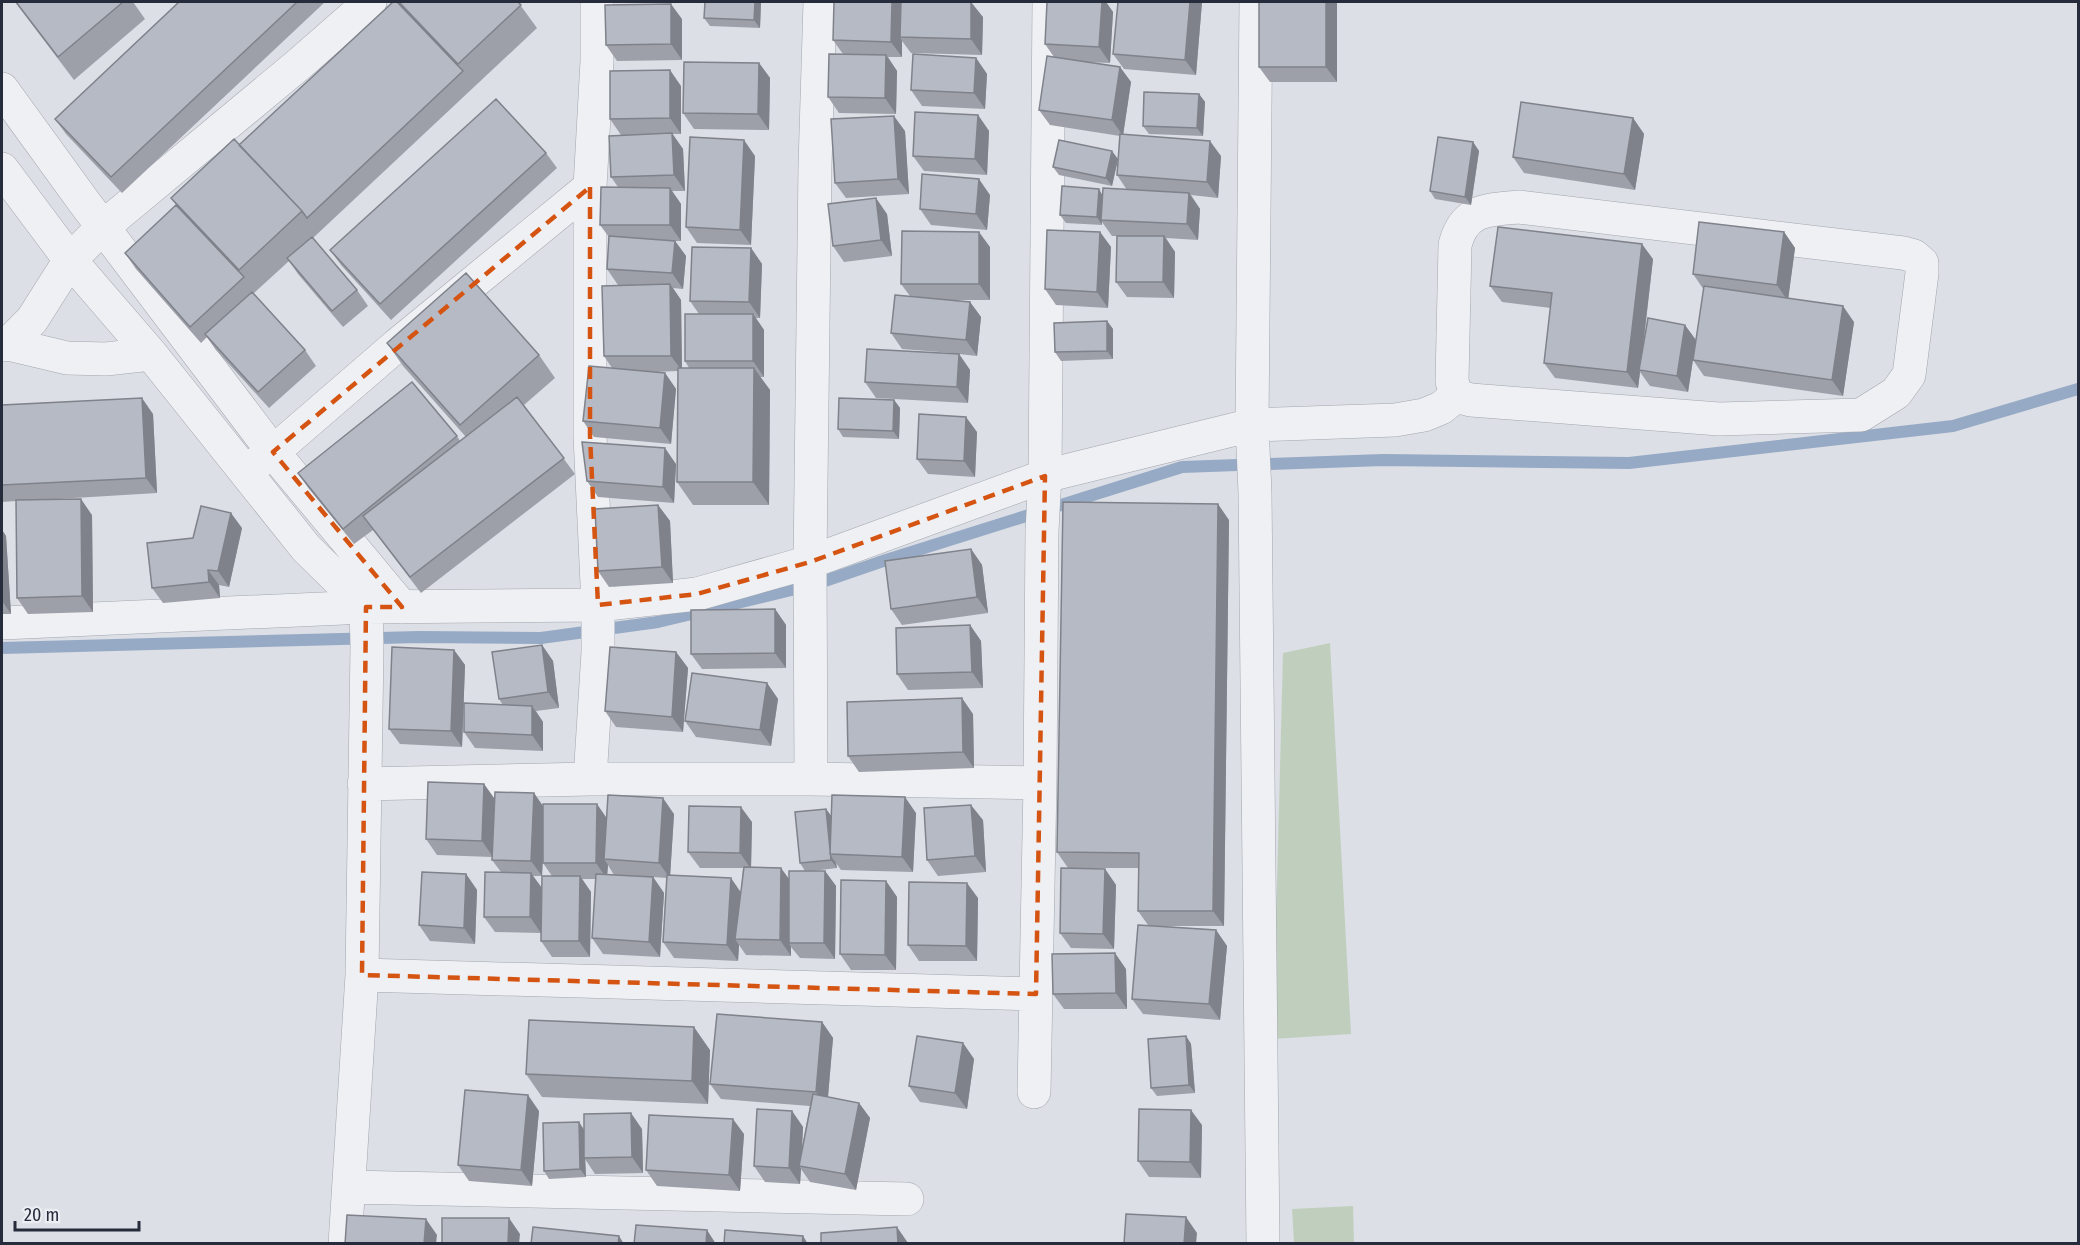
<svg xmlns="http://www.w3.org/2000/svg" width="2080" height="1245" font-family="'Fira Sans Condensed',sans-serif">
<rect width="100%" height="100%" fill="#dcdfe5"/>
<!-- green -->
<path fill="#c0cfbd" d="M1330 643 1351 1034 1273 1039 1283 653Z
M1353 1206 1354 1243H1294L1292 1209Z"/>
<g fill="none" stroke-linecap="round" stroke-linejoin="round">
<!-- stream -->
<path stroke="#97aac5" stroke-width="12" d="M2 648 419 637 541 638 658 622 816 584 886 560 1182 467 1383 460 1629 463 1953 426 2078 389"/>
<defs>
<path id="minor" d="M1256 2 1252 425 1255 493 1263 1244
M2 89 84 202 273 452 402 607
M2 169 70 260 151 354 306 548 366 607 367 647 362 975 345 1244
M1519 207 1903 253 1914 256 1922 263V273L1909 375 1896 393 1861 415 1719 419 1471 400 1456 396 1452 381 1455 245C1464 209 1487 210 1519 207Z
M8 344 32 320 70 260 103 227 298 65 370 2
M2 345 8 344 67 358 106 359 151 354
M254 465 273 452 397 345 590 187
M2 623 366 607 598 605 697 594 810 562 1045 476 1252 425 1395 420 1424 415 1441 408 1456 396
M590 779 598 652V605L590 436V187L597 61V2
M811 779 810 562 815 165 820 2
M364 784 590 779H811L1040 783
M362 975 1036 994
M1034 1092 1040 783 1042 531 1045 476 1049 2
M349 1187 907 1199"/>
</defs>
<!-- minor casing -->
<use href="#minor" stroke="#a2a6af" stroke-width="34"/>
<!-- minor -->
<use href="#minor" stroke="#eef0f4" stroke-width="33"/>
</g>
<!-- wall -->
<path fill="#9da0a9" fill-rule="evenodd" d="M15 2H133L145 19 74 80Z
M179 2H325L122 193 66 134 55 119Z
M393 2H518L537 28 313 238 357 290 368 306 343 327 298 274 289 261 253 294 305 350 316 366 269 408 216 350 207 337 201 343 136 269 125 253 176 205 171 198 239 145Z
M603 2H655L604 3Z
M761 2 760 28 710 26 704 18Z
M1047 2H1106L1113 12 1110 63 1084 62 1120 67 1131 82 1123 134 1221 156 1218 198 1191 195 1200 209 1198 240 1166 238 1175 252 1174 298 1127 297 1116 282 1117 236H1112L1102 222V225L1066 223 1060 215 1103 195 1127 190 1117 175 1120 136 1050 125 1039 110 1054 57 1045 44Z
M1118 2H1202L1196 75 1124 69 1113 54Z
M1337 2V82H1270L1259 67Z
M983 17 982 55 911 53 902 41V57H888L897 71 896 114 839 113 828 97 843 54 833 40Z
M682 19V60L617 61 606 45Z
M976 58 987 74 985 109 922 106 911 90Z
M759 63 770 78 769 130 694 129 683 113Z
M681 86V134H672L683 149 685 191H672L681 204V241H675L686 256 683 289 673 288 681 300 682 368H689L685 361 699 314 690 301 751 248 762 264 760 318H756L764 330V377H760L770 390 769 505H693L677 482 678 371 654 372 665 373 676 389 671 444 594 437 583 421 612 368 604 356 629 285H618L607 269 609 237 600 225 618 187 611 177 621 135 610 119Z
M1199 94 1205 102 1203 136 1149 134 1143 126Z
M978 115 989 131 987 175 924 171 913 156Z
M1633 118 1644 134 1635 190 1524 173 1513 157Z
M905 131 909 194 846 198 835 183Z
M1473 142 1479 151 1471 205 1435 199 1430 191Z
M546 153 557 168 391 320 341 265 330 250Z
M755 156 751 245 697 243 686 227Z
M1118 159 1112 186 1059 175 1053 167Z
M990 195 987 230 931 225 920 209Z
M887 214 892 256 844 262 833 246Z
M1100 232 1111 247 1108 308 1056 305 1045 289Z
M1784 232 1795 248 1788 298 1854 322 1843 396 1704 376 1693 360 1688 392 1650 386 1640 372 1638 388 1555 378 1544 363 1551 308 1502 302 1490 286 1653 259 1643 348 1696 340 1704 290 1693 274Z
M990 247V300H949L970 302 981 317 977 356 959 354 970 370 968 403 876 398 865 382 952 353 902 349 891 333 910 296 901 284Z
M1107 321 1113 329V359L1061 361 1055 352Z
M387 343 539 355 555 378 524 405 575 474 421 593 373 530 354 544 309 489 298 473 457 436 460 441 466 437 403 366Z
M894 400 900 408 899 439 843 437 838 429Z
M2 405 153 414 157 493 41 500 92 515 93 612 28 614 17 598 16 501 2 502Z
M977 432 975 477 928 474 917 459Z
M676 464 674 503 598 497 587 481Z
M658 505 670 521 673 583 609 587 598 571Z
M1229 520 1224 926H1163L1216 930 1227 946 1220 1020 1143 1014 1132 999 1148 925 1138 911 1139 868H1068L1057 852Z
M242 528 229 587 219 585 220 598 163 603 152 588 193 538Z
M2 530 6 536 11 614H2Z
M971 549 982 565 988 613 902 625 891 609Z
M775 609 786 625V668L702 669 691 654Z
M970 625 981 641 983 688 908 690 897 674Z
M542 645 553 661 559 708 536 711 543 722V751L475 748 464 732 503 705 499 699Z
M454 650 465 665 462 747 400 744 389 729Z
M676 652 688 668 683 732 616 727 605 711Z
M767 683 778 699 771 746 696 737 685 721Z
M973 714 974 768 859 772 848 756Z
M484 784 495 799 534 793 543 807 607 818 674 814 670 875 741 892 743 868H700L688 852 752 822 751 867 789 880 805 871 800 863 826 809 831 816 916 813 913 872 841 870 836 863 837 868 812 871H825L836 886 835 959 800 958 791 947V956L746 955 739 945 738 961 674 958 663 942 667 878 653 877 664 893 660 957 603 954 592 938 596 879H582L591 892 590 957H552L541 941 542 876H533L541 933 495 932 484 917 501 872 492 860V857L437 855 426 839ZM543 856V863L552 876H542ZM608 865 614 875 607 874Z
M983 820 986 872 938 876 927 860Z
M1105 869 1116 885 1114 949 1071 948 1060 933Z
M466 874 477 890 475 944 430 941 419 925Z
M886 881 897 897 896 970H851L840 954Z
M978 898 977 961H919L908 945Z
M1126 969 1127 1009H1064L1053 994Z
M822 1022 833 1038 828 1097 859 1103 870 1118 856 1190 810 1182 801 1169 800 1184 765 1182 754 1166 792 1111 803 1127 802 1147 810 1106 721 1099 710 1084Z
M1186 1036 1191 1044 1195 1093 1157 1096 1151 1088Z
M963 1043 974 1059 967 1109 920 1102 909 1086Z
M710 1050 708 1104 542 1097 526 1074Z
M539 1111 532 1186 469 1181 458 1165Z
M579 1122 584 1130 642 1129 643 1173 595 1174 585 1159 586 1177 549 1179 544 1171Z
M1202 1125 1201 1178 1149 1177 1138 1161Z
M744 1134 740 1191 657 1186 646 1170Z"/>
<!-- shaded-wall -->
<path fill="#7f828a" d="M755 2H761L760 28 754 20Z
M892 2H904L900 37 902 41V57L891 42Z
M971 2 983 17 982 55 971 39Z
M1102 2H1106L1113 12 1110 63 1099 47Z
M1190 2H1202L1196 75 1185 60Z
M1326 2H1337V82L1326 67Z
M671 4 682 19V60L671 44Z
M886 55 897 71 896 114 885 98Z
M976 58 987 74 985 109 974 93Z
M759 63 770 78 769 130 758 114Z
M1120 67 1131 82 1123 136 1112 120Z
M670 70 681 86V134L670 118Z
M1199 94 1205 102 1203 136 1197 128Z
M978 115 989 131 987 175 975 159Z
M894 116 905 131 909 194 898 179Z
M1633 118 1644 134 1635 190 1624 174Z
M672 133 683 149 685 191 674 175Z
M744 140 755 156 751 245 740 230Z
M1210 141 1221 156 1218 198 1207 182Z
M1473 142 1479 151 1471 205 1465 197Z
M1112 151 1118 159 1112 186 1106 178Z
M979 179 990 195 987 230 976 214Z
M670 188 681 204V241L670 225Z
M1099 189 1104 198 1101 220 1102 222V225L1097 217Z
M1189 193 1200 209 1198 240 1187 224Z
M876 198 887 214 892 256 881 240Z
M979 232 990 247V300L979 284Z
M1100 232 1111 247 1108 308 1097 292Z
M1784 232 1795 248 1788 301 1777 285Z
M1164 236 1175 252 1174 298 1163 282Z
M675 241 686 256 683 289 672 273Z
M1642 244 1653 259 1640 371 1639 370 1640 372 1638 388 1627 372Z
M751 248 762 264 760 318 749 302Z
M670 284 681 300 682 371 671 356Z
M970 302 981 317 977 356 966 340Z
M1843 306 1854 322 1843 396 1832 380Z
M753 314 764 330V377L753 361Z
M1107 321 1113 329V359L1107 351Z
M1685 325 1696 340 1688 392 1677 376Z
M959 354 970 370 968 403 957 387Z
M754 368 770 390 769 505 753 482Z
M665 373 676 389 671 444 660 428Z
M142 398 153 414 157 493 146 478Z
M894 400 900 408 899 439 893 431Z
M966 417 977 432 975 477 964 461Z
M665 448 676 464 674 503 663 487Z
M81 499 92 515 93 612 82 596Z
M1218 504 1229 520 1224 926 1213 911Z
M658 505 670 521 673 583 662 567Z
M231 513 242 528 229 587 218 571Z
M2 530 6 536 11 614 2 601Z
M971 549 982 565 988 613 977 597Z
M208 570 219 585 220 598 209 582Z
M775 609 786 625V668L775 653Z
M970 625 981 641 983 688 972 672Z
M542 645 553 661 559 708 548 692Z
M454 650 465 665 462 747 451 731Z
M676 652 688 668 683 732 672 717Z
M767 683 778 699 771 746 760 730Z
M962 698 973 714 974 768 963 752Z
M532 706 543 722V751L532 735Z
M484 784 495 800 493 857 482 841Z
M534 793 545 809 542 876 531 861Z
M905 797 916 813 913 872 902 857Z
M663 798 674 814 670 878 659 863Z
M597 804 608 820 604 859 608 865 607 879 596 863Z
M971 805 983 820 986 872 975 856Z
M741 807 752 822 751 869 740 853Z
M826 809 832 817 830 854Z
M830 855 836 863 837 868 831 860Z
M781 868 792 883 789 943 791 947V956L780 940Z
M1105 869 1116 885 1114 949 1103 934Z
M825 871 836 886 835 959 824 943Z
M531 873 542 888 541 933 530 917Z
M466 874 477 890 475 944 464 928Z
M580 876 591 892 590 957 579 941Z
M653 877 664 893 660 957 649 942Z
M731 878 742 894 735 939 739 945 738 961 727 945Z
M886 881 897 897 896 970 885 955Z
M967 883 978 898 977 961 966 946Z
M1216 930 1227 946 1220 1020 1209 1004Z
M1115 953 1126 969 1127 1009 1116 993Z
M822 1022 833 1038 827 1108 816 1092Z
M694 1027 710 1050 708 1104 692 1081Z
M1186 1036 1191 1044 1195 1093 1189 1085Z
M963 1043 974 1059 967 1109 955 1093Z
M528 1095 539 1111 532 1186 521 1170Z
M859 1103 870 1118 856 1190 845 1174Z
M1191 1110 1202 1125 1201 1178 1190 1162Z
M792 1111 803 1127 801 1166H799L801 1169 800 1184 789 1168Z
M631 1113 642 1129 643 1173 632 1157Z
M733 1119 744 1134 740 1191 729 1175Z
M579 1122 584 1130 586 1177 580 1169Z
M1186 1217 1197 1233 1196 1244H1184Z
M509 1218 520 1234 519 1244H508Z
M426 1219 437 1235 436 1244H424Z
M897 1227 908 1243V1244H898Z
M707 1230 716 1244H706Z
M619 1236 624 1244H618Z
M803 1236 808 1244H802Z"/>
<!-- building -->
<path fill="#b6bac5" stroke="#7f828a" stroke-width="1.5" d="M16 2H123L58 57Z
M179 2H297L111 177 55 119Z
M393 2H397L463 71 307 218 302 211 239 145Z
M399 2H518L521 5 458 64Z
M705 2H755L754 20 704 18Z
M834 2H892L891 42 833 40Z
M901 2H971V39L900 37Z
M1047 2H1102L1099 47 1045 44Z
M1118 2H1190L1185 60 1113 54Z
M1259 2H1326V67H1259Z
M671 4V44L606 45 605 5Z
M829 54 886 55 885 98 828 97Z
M913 54 976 58 974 93 911 90Z
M1047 56 1120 67 1112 120 1039 110Z
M684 62 759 63 758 114 683 113Z
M670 70V118L610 119V71Z
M1144 92 1199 94 1197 128 1143 126Z
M496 99 546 153 380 304 330 250Z
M1521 102 1633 118 1624 174 1513 157Z
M915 112 978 115 975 159 913 156Z
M894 116 898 179 835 183 831 119Z
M672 133 674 175 611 177 609 136Z
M1120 134 1210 141 1207 182 1117 175Z
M690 137 744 140 740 230 686 227Z
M1438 137 1473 142 1465 197 1430 191Z
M234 139 302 211 239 270 171 198Z
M1059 140 1112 151 1106 178 1053 167Z
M922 174 979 179 976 214 920 209Z
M1062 186 1099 189 1097 217 1060 215Z
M601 187 670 188V225H600Z
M1103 188 1189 193 1187 224 1101 220Z
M876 198 881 240 833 246 828 204Z
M176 205 244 277 190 327 125 253Z
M1699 222 1784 232 1777 285 1693 274Z
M1498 227 1642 244 1627 372 1544 363 1552 293 1490 286Z
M1047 230 1100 232 1097 292 1045 289Z
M902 231 979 232V284H901Z
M609 236 675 241 672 273 607 269Z
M1117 236H1164L1163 282H1116Z
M312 237 357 290 332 311 287 258Z
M692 247 751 248 749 302 690 301Z
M466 273 539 355 460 425 387 343Z
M670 284 671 356H604L602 286Z
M1704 286 1843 306 1832 380 1693 360Z
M252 292 305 350 258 392 205 334Z
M895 295 970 302 966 340 891 333Z
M685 314H753V361H685Z
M1648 318 1685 325 1677 376 1639 370Z
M1107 321V351L1055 352 1054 323Z
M867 349 959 354 957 387 865 382Z
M589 366 665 373 660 428 583 421Z
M678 368H754L753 482H677Z
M412 382 457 436 343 529 298 473Z
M517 397 564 458 410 577 363 516Z
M142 398 146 478 2 485V405Z
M839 398 894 400 893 431 838 429Z
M919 414 966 417 964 461 917 459Z
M582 442 665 448 663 487 587 481Z
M81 499 82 596 17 598 16 500Z
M1063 502 1218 504 1213 911H1138L1139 853 1057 852Z
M658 505 662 567 598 571 595 509Z
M201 506 231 513 218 571 208 570 209 582 152 588 147 543 193 538Z
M971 549 977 597 891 609 885 561Z
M775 609V653L691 654V610Z
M970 625 972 672 897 674 896 628Z
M542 645 548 692 499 699 492 652Z
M392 647 454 650 451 731 389 729Z
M610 647 676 652 672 717 605 711Z
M692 673 767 683 760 730 685 721Z
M962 698 963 752 848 756 847 702Z
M464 703 532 706V735L464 732Z
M428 782 484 784 482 841 426 839Z
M495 792 534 793 531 861 492 860Z
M608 795 663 798 659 863 604 859Z
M832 795 905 797 902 857 830 854Z
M543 804H597L596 863H543Z
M971 805 975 856 927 860 924 808Z
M689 806 741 807 740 853 688 852Z
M826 809 831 860 800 863 795 812Z
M744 867 781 868 780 940 735 939Z
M1061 868 1105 869 1103 934 1060 933Z
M789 871H825L824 943H789Z
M422 872 466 874 464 928 419 925Z
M485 872 531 873 530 917H484Z
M596 874 653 877 649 942 592 938Z
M667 875 731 878 727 945 663 942Z
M542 876H580L579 941H541Z
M841 880 886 881 885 955 840 954Z
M909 882 967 883 966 946 908 945Z
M1138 925 1216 930 1209 1004 1132 999Z
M1115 953 1116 993 1053 994 1052 954Z
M717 1014 822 1022 816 1092 710 1084Z
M529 1020 694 1027 692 1081 526 1074Z
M917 1036 963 1043 955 1093 909 1086Z
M1186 1036 1189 1085 1151 1088 1148 1039Z
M465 1090 528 1095 521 1170 458 1165Z
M813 1094 859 1103 845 1174 799 1166Z
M757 1109 792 1111 789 1168 754 1166Z
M1139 1109 1191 1110 1190 1162 1138 1161Z
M631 1113 632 1157 584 1158V1114Z
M649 1115 733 1119 729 1175 646 1170Z
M579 1122 580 1169 544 1171 543 1123Z
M1126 1214 1186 1217 1184 1244H1124Z
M347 1215 426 1219 424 1244H345Z
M442 1218H509L508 1244H442Z
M636 1225 707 1230 706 1244H634Z
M533 1227 619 1236 618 1244H531Z
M897 1227 898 1244H821V1233Z
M725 1230 803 1236 802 1244H724Z"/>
<!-- marked area -->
<path fill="none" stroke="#d55411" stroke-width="4.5" stroke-dasharray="12 8" stroke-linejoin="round" d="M590 187V436L598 605 697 594 810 562 1045 476 1036 994 362 975 366 607H402L273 452Z"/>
<!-- border -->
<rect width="2080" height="1245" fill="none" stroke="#262c3b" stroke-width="6"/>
<!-- scale -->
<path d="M15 1221v9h124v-9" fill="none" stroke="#262c3b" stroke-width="3"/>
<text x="24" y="1221" font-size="18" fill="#262c3b" stroke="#ebeef3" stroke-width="4.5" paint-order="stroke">20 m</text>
</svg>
